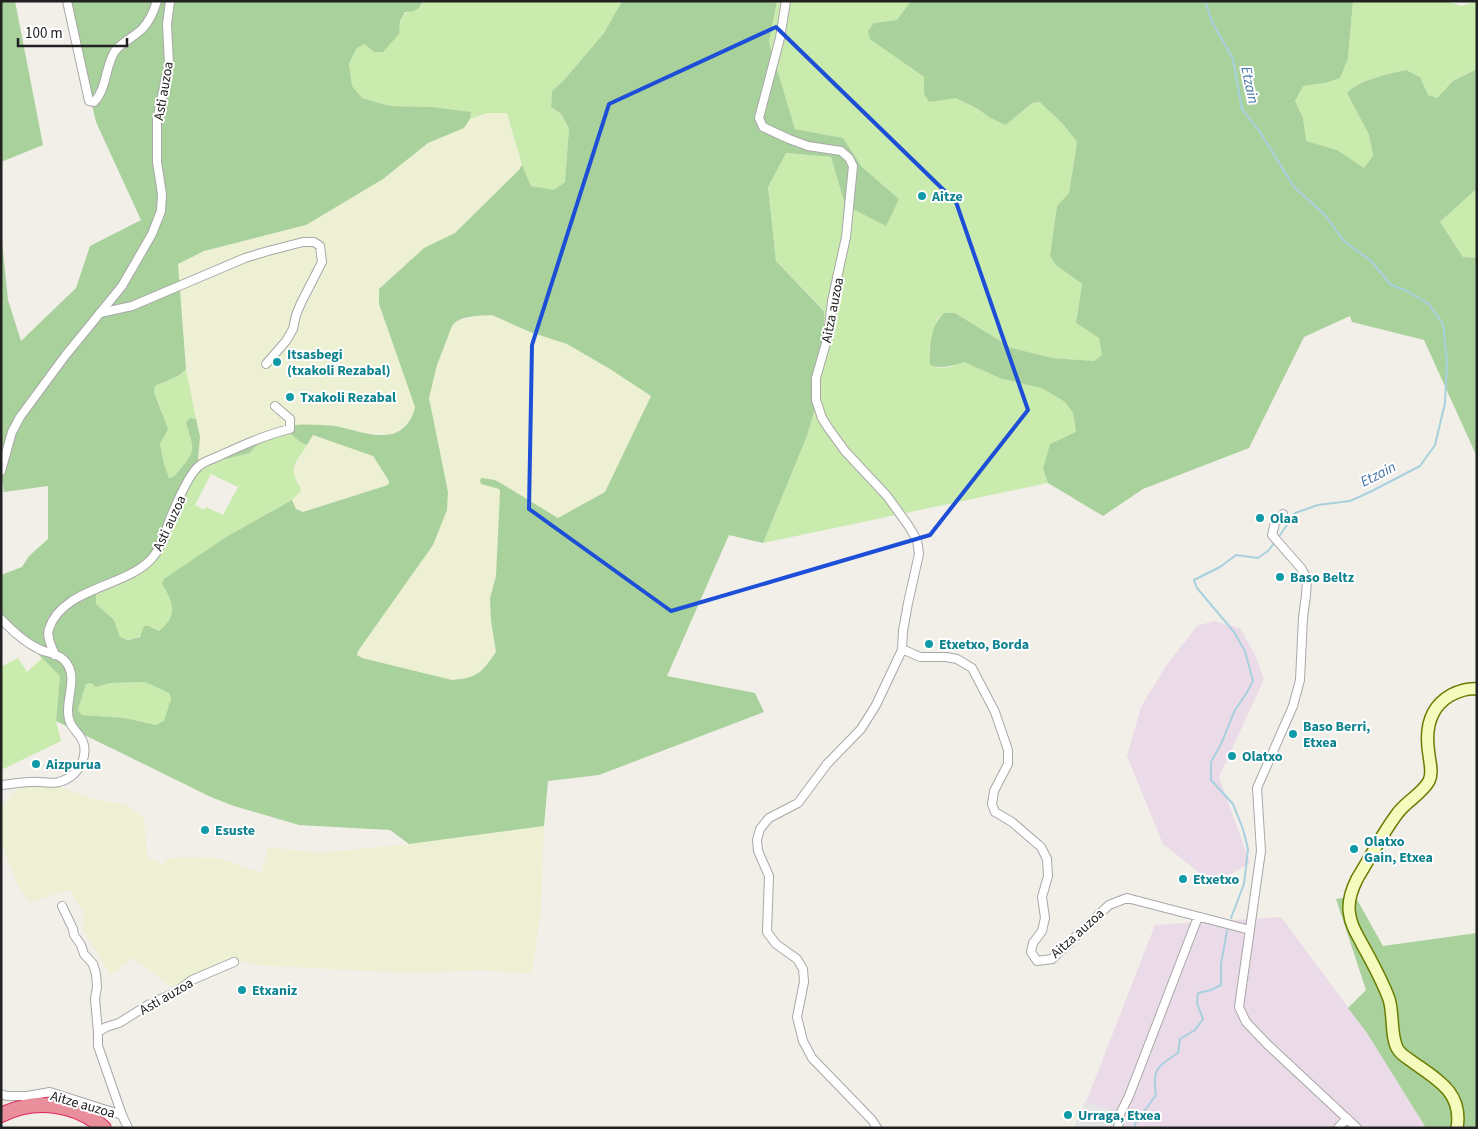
<svg xmlns="http://www.w3.org/2000/svg" width="1478" height="1129" font-family="'Source Sans 3',sans-serif">
<rect width="100%" height="100%" fill="#f1efe8"/>
<!-- industrial -->
<path fill="#ebdae7" d="M1214 621 1240 628 1255 655 1264 679 1219 777 1250 863 1214 884 1163 844 1127 756 1141 707 1166 666 1197 626Z
M1281 917 1367 1033 1426 1128H1076L1155 925Z"/>
<!-- farmland -->
<path fill="#edf0d3" d="M487 113H507L522 165 519 170 455 233 424 248 379 304 415 407 414 417 399 431 390 434 361 433 326 425 272 430 198 460 200 437 186 369 178 264 204 251 306 225 383 179 428 143 464 128 470 119Z
M492 315 530 332 567 344 610 369 651 396 605 492 558 518 495 480 500 492 496 576 490 598 491 621 496 652 486 665 476 675 465 679 452 680 362 658 357 655 358 651 447 510 448 492 429 398 437 365 452 326 454 322 475 316Z
M313 435 373 456 389 481 388 485 303 512 296 509 292 500 300 492 301 488 294 476 293 469Z
M34 784 58 786 96 800 125 804 144 818 147 856 163 865 166 859 179 857 218 858 262 873 268 847 319 853 409 844 544 826 541 910 532 974 484 970 416 973 349 970 257 965 230 958 195 975 174 989 133 958 111 975 83 931 84 913 69 889 30 903 19 888 7 859 1 840V808L20 786Z"/>
<!-- grass -->
<path fill="#c9ebae" fill-rule="evenodd" d="M423 1H622L604 33 564 80 552 91 551 107 561 114 569 128 565 182 554 191 531 186 522 165 507 113H487L470 119V112L432 107 390 106 362 98 352 86 349 64 356 49 364 44 374 52 399 34C400 14 404 13 421 6Z
M777 1H911L897 20 874 23 908 66 924 77V94L956 98 978 109 990 118 1006 125 1032 103 1041 102 1063 124 1077 142 1069 193 1057 206 1050 256 1056 265 1082 284 1076 323 1100 338 1102 355 1094 361 1052 358 1012 348 955 313H944L937 319 929 352 938 368 950 367 964 362 1002 379 1043 388 1065 402 1073 413 1076 432 1043 469 1048 483 763 543 807 436 814 412V374L824 310 776 261 768 187 785 153 831 157 845 205 899 199 862 167 843 138 795 129 769 42Z
M1353 1H1447L1461 6 1477 1V69L1453 81 1437 98 1428 95 1420 77 1406 70C1388 74 1359 80 1347 93L1369 135 1373 157 1364 169 1337 150 1305 141 1303 118 1295 101 1303 86 1325 83 1348 58Z
M1477 190V258L1463 257 1440 222 1474 191Z
M186 369 196 419 190 418 186 423C192 446 198 449 181 468 177 473 175 477 168 478L164 464 160 444 162 412 154 392 155 386 178 376Z
M291 434 300 442 307 445C295 465 287 467 301 488L300 492 292 500 226 537 162 584C173 602 179 615 159 631L150 626C140 636 134 643 120 637L114 620 96 604V590L179 513C191 464 205 463 250 453 260 438 274 437 291 434ZM211 474 238 487 223 515 206 507 204 510 195 505Z
M18 658 27 672 42 658 60 676 56 721 61 741 1 770V667Z
M145 682 169 693 171 699 164 722 157 725 125 718 82 715 78 710 86 684 91 683 96 687 110 683Z"/>
<!-- forest -->
<path fill="#a9d19c" fill-rule="evenodd" d="M1 1H15L43 145 1 162Z
M68 1H423C420 9 414 12 405 12L400 21 399 34 383 52H374L364 44 356 49 349 64 352 86 362 98 390 106 432 107 471 112 470 119 464 128 428 143 383 179 306 225 204 251 178 264 186 369 178 376 155 386 154 392 168 429 160 444 164 464 169 478C175 477 177 473 181 468 198 449 192 445 186 423L190 418 196 419 200 437 198 460C228 447 264 429 296 425 305 424 314 425 323 425 346 425 369 439 392 434 404 431 413 419 415 407L379 304V289L424 248 455 233 519 170 522 165 531 186 554 190 565 182 569 128 561 114 551 107 552 91 564 80 604 33 622 1H777L769 42 795 129 843 138 862 167 899 199 886 226 845 205 831 157 786 153 768 187 776 261 824 311V341L814 374V412L807 436 763 543 729 535 667 676 755 693 764 712 599 775 548 781 544 826 409 844 390 830 299 825 234 806 211 797 56 721 60 676 1 617V575L22 567 29 556 48 539V486L4 492 1 472V232L8 300 21 341 76 288 90 246 141 220 96 122ZM492 315 530 332 567 344 610 369 651 396 605 492 558 518 504 485 495 480 481 478 480 481 481 484 499 489 500 492 496 576 490 598 491 621 496 652C481 673 478 678 452 680L362 658 357 655 358 651 433 545 447 510 448 492 429 398 437 365 452 326C459 315 480 316 492 315ZM291 434 300 442 307 445 313 435 373 456 389 481 388 485 303 512 296 509 292 500 226 537 164 579 162 584C173 602 179 615 159 631L149 626H144L140 637 128 640 120 637 114 620 96 604V590L154 559 165 543 179 513 182 499 196 471 209 463 250 453C260 438 274 437 291 434ZM145 682 169 693 171 699 164 721 156 725 125 718 82 715 78 710 86 684 91 683 96 687 110 683Z
M911 1H1353L1348 58 1340 78 1325 83 1303 86 1295 101 1303 118 1306 141 1337 150 1364 168 1373 156 1369 135 1347 93C1359 80 1388 74 1406 70L1420 77 1428 95 1437 98 1453 81 1477 69V190L1474 191 1440 222 1463 257 1477 258V457L1424 340 1352 322 1350 316 1304 337 1249 448 1143 489 1103 516 1048 483 1043 469 1050 444 1076 432 1073 413 1065 402 1042 388 1002 379 964 362C952 366 943 369 930 365 929 348 931 324 944 313H955L1012 348 1052 358 1094 361 1102 355 1099 338 1076 323 1082 284 1056 265 1050 256 1057 206 1069 193 1077 142 1063 124 1040 102 1032 103 1006 125 990 118 978 109 956 98 929 102 924 94V77L870 39 868 31 874 23 897 20Z
M1355 896 1383 946 1477 933V1128H1426L1367 1033 1348 1008 1366 990 1336 899Z"/>
<!-- parking -->
<path fill="#e5e5e5" d="M1085 1101 1123 1115 1122 1128H1074Z"/>
<g fill="none" stroke-linecap="round" stroke-linejoin="round">
<!-- stream -->
<path stroke="#a8d0df" stroke-width="2" d="M1205 1 1212 22 1233 59 1242 109 1260 132 1294 187 1325 215 1344 241 1371 261 1391 285 1405 290 1429 304 1443 324 1447 362 1445 403 1435 445 1420 466 1370 492 1350 501 1318 505 1295 513 1278 538
M1231 918 1244 884 1248 849 1243 829 1233 804 1211 780V762L1221 744 1235 710 1246 694 1253 681 1245 651 1234 632 1197 588 1194 580 1220 567 1236 555 1258 558 1268 551 1275 542
M1135 1128V1124L1156 1095C1152 1069 1157 1067 1178 1053L1180 1039 1195 1030 1203 1019 1197 1003 1198 993 1211 990 1221 985V964L1227 931"/>
<defs>
<path id="street" d="M67 1 89 101 94 102C107 89 105 66 115 51 122 42 134 37 142 29 150 21 154 11 157 1
M786 1 780 38 759 118 763 127 789 139 808 146 841 151 849 158 853 166 846 237 832 301 828 336 816 378V400L822 418 829 429 845 451 887 496 908 525 917 540 919 554 908 603 903 631 902 650 876 705 861 729 827 764 798 803 769 818 760 829 757 840 758 851 769 876 767 932 776 944 797 959 803 969 804 982 797 1017 803 1041 812 1058 872 1120 877 1128
M100 313 132 306 245 258 268 251 303 242H314L320 246 322 262 301 303 296 315 293 329 286 341 266 364
M1 471 12 432 20 417 65 356 122 286 152 234 161 211 162 194 157 162V119L169 65 167 24 170 1
M1283 514 1275 523 1272 535 1301 568 1307 579 1306 595 1303 618 1300 680 1293 706 1257 788 1261 851 1239 1007 1246 1022 1267 1044 1357 1128
M1 619C12 630 23 641 37 648 45 653 58 653 64 660 78 674 68 693 68 711 68 730 81 731 84 745 87 762 75 778 59 782 53 784 46 782 40 782 27 781 14 784 1 785
M902 649 920 657H946L957 659 972 668 995 712 1008 750V764L994 791 992 804 995 812 1012 822 1041 847 1047 859 1048 876 1042 897 1045 918 1042 931 1033 943 1031 952 1037 961 1052 959 1109 905 1127 898 1250 930
M55 655C52 647 46 637 49 629 62 587 129 587 153 557 164 544 166 527 173 512 178 500 189 474 199 466 204 461 213 459 219 456 243 445 265 435 290 429V419L275 406
M62 906 73 929 74 935 81 945 84 954 93 964 96 974 97 987 95 999 98 1032V1046L122 1115
M98 1032 106 1027 119 1023 148 1005 176 992 192 980 234 962
M1 1094 7 1096H27L50 1092 122 1115 128 1128
M1118 1128 1120 1114 1129 1096 1198 917
M1338 1128 1347 1118"/>
<path id="secondary" d="M1457 1128C1463 1093 1438 1080 1414 1063 1409 1059 1403 1056 1399 1051 1390 1040 1394 1014 1389 999 1382 980 1372 962 1362 944 1358 936 1351 926 1350 916 1347 904 1351 891 1357 879 1370 858 1382 834 1397 814 1405 802 1422 794 1429 781 1433 773 1430 764 1429 755 1425 731 1428 708 1451 695 1459 691 1468 688 1477 689"/>
<path id="highway" d="M1 1115C35 1098 75 1103 104 1128"/>
</defs>
<!-- street casing -->
<use href="#street" stroke="#a8a8a8" stroke-width="10"/>
<!-- secondary casing -->
<use href="#secondary" stroke="#6a7d03" stroke-width="14"/>
<!-- highway casing -->
<use href="#highway" stroke="#de265d" stroke-width="16"/>
<!-- street -->
<use href="#street" stroke="#fff" stroke-width="8"/>
<!-- secondary -->
<use href="#secondary" stroke="#f5fbbd" stroke-width="11"/>
<!-- highway -->
<use href="#highway" stroke="#e98f9c" stroke-width="14"/>
</g>
<!-- marked area -->
<path fill="none" stroke="#1d4ed8" stroke-width="4" stroke-linejoin="round" d="M776 27 956 202 1028 410 930 535 671 611 529 509 532 345 609 104Z"/>
<!-- markers -->
<g fill="#0f9aa8" stroke="#fff" stroke-width="2">
<circle cx="922" cy="196" r="5"/>
<circle cx="277" cy="362" r="5"/>
<circle cx="290" cy="397" r="5"/>
<circle cx="1260" cy="518" r="5"/>
<circle cx="1280" cy="577" r="5"/>
<circle cx="929" cy="644" r="5"/>
<circle cx="1293" cy="734" r="5"/>
<circle cx="1232" cy="756" r="5"/>
<circle cx="36" cy="764" r="5"/>
<circle cx="205" cy="830" r="5"/>
<circle cx="1354" cy="849" r="5"/>
<circle cx="1183" cy="879" r="5"/>
<circle cx="242" cy="990" r="5"/>
<circle cx="1068" cy="1115" r="5"/>
</g>
<g text-anchor="middle" stroke-width="4" stroke-linejoin="round" paint-order="stroke">
<!-- street labels -->
<g font-size="14" fill="#212121" stroke="#fff">
<text transform="translate(163 91) rotate(-80)" y="5">Asti auzoa</text>
<text transform="translate(832 310) rotate(-79)" y="5">Aitza auzoa</text>
<text transform="translate(169 523) rotate(-65)" y="5">Asti auzoa</text>
<text transform="translate(1077 933) rotate(-42)" y="5">Aitza auzoa</text>
<text transform="translate(166 996) rotate(-30)" y="5">Asti auzoa</text>
<text transform="translate(83 1104) rotate(16)" y="5">Aitze auzoa</text>
</g>
<!-- culture labels -->
<g font-size="14" font-weight="bold" fill="#0d838f" stroke="#fff" text-anchor="start">
<text x="932" y="201">Aitze</text>
<text x="287" y="359">Itsasbegi<tspan x="287" dy="16">(txakoli Rezabal)</tspan></text>
<text x="300" y="402">Txakoli Rezabal</text>
<text x="1270" y="523">Olaa</text>
<text x="1290" y="582">Baso Beltz</text>
<text x="939" y="649">Etxetxo, Borda</text>
<text x="1303" y="731">Baso Berri,<tspan x="1303" dy="16">Etxea</tspan></text>
<text x="1242" y="761">Olatxo</text>
<text x="46" y="769">Aizpurua</text>
<text x="215" y="835">Esuste</text>
<text x="1364" y="846">Olatxo<tspan x="1364" dy="16">Gain, Etxea</tspan></text>
<text x="1193" y="884">Etxetxo</text>
<text x="252" y="995">Etxaniz</text>
<text x="1078" y="1120">Urraga, Etxea</text>
</g>
<!-- water labels -->
<g font-size="15" font-style="italic" fill="#4875ac" stroke="#fff">
<text transform="translate(1250 85) rotate(78)" y="5">Etzain</text>
<text transform="translate(1378 474) rotate(-27)" y="5">Etzain</text>
</g>
</g>
<!-- border -->
<rect width="1478" height="1129" fill="none" stroke="#212121" stroke-width="5"/>
<!-- scale -->
<path d="M18 38v8h109v-8" fill="none" stroke="#212121" stroke-width="2.5"/>
<text x="25" y="38" font-size="15" fill="#212121" stroke="#ffffff" stroke-width="4" paint-order="stroke">100 m</text>
</svg>
